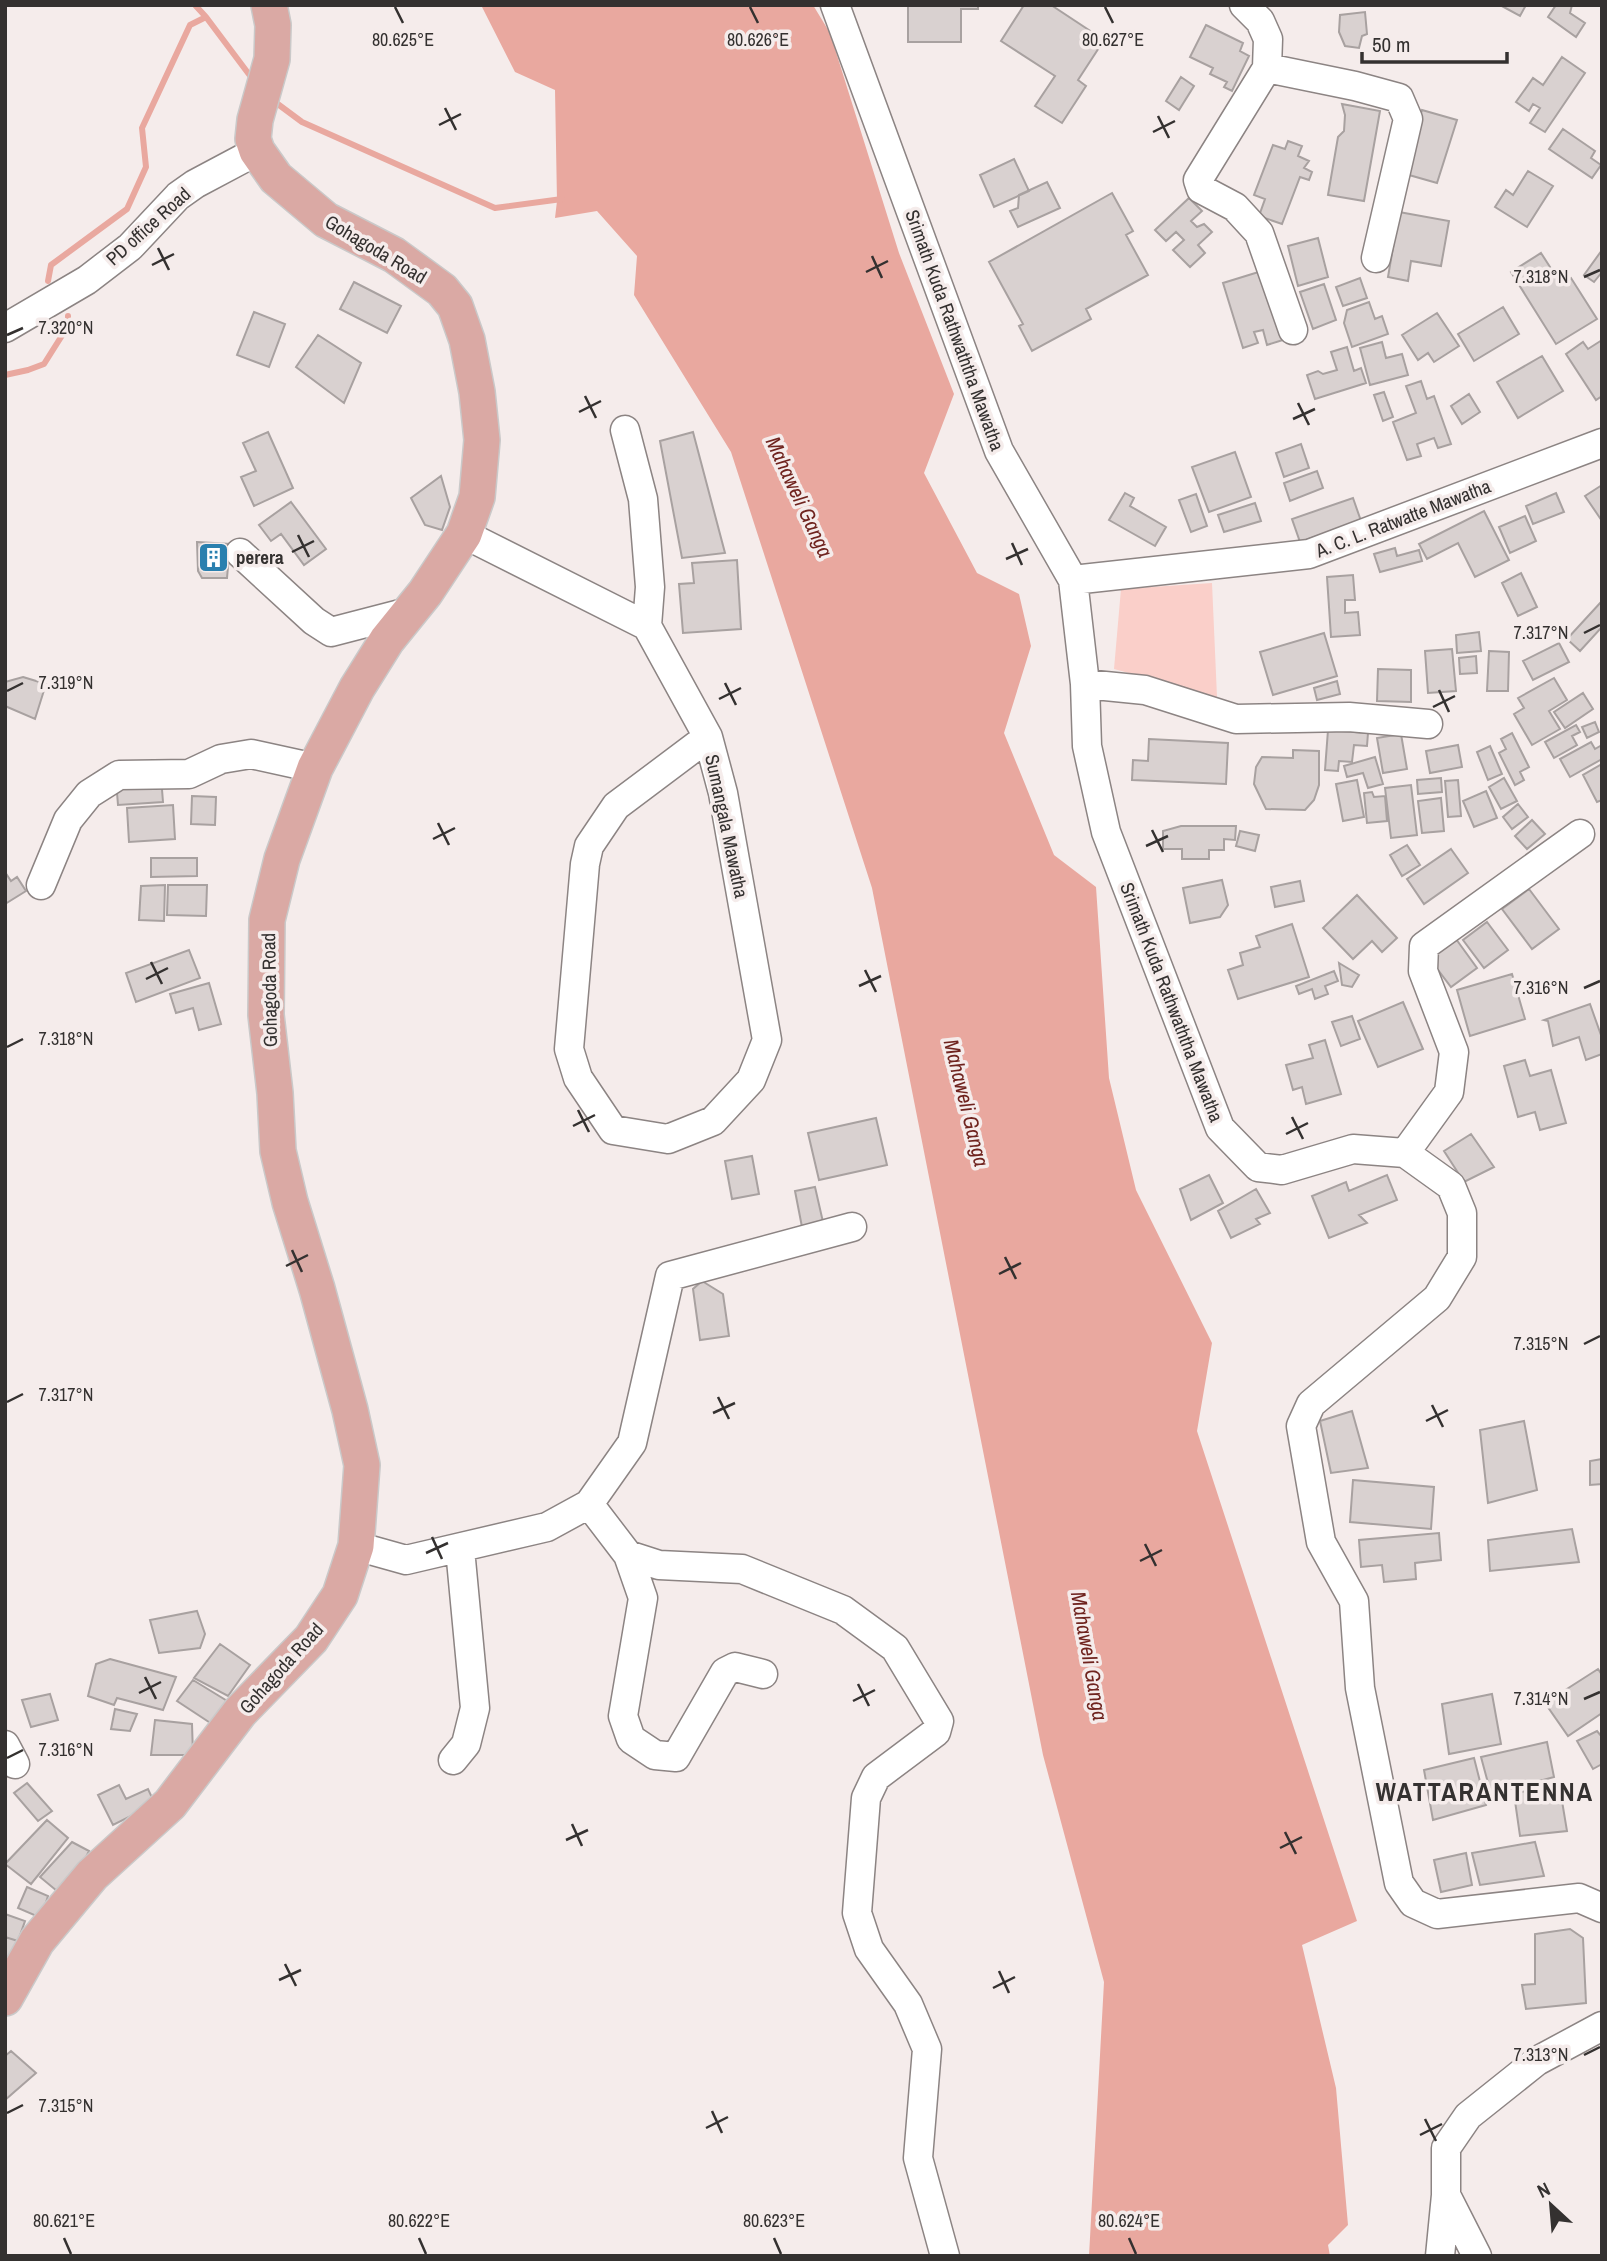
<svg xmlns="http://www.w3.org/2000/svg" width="1607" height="2261" font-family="'Archivo Narrow',sans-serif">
<rect width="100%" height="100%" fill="#f5eceb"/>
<!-- green -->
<path fill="#facfc9" d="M1212 583 1217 697 1114 669 1121 589Z"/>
<!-- water -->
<path fill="#e9a89f" d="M481 5H813L830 33 899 253 954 394 924 473 977 573 1019 594 1031 646 1004 733 1054 855 1096 887 1109 1078 1136 1190 1212 1343 1197 1431 1357 1921 1302 1945 1336 2088 1348 2225 1328 2245 1330 2256H1089L1104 1982 1043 1755 872 888 731 452 634 295 637 256 597 211 555 218 557 201 555 90 515 72Z"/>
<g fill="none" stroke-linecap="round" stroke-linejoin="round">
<!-- stream -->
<path stroke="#e9a89f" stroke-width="6" d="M195 5 206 17
M271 99 302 122 495 208 562 199
M48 281 51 265 127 209 146 167 142 128 190 25 206 17 254 81
M5 375 28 370 44 364 68 326V316"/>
</g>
<!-- building -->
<path fill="#d9d1d0" stroke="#a8a1a0" stroke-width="2" d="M908 5H978V9H961V42H908Z
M1024 5H1051L1104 40 1078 80 1086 86 1062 123 1035 106 1055 76 1001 41Z
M1500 5H1526L1520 16Z
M1556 5H1572L1570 13 1585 23 1576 37 1548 17Z
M1365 12 1367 34 1362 36 1359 48 1345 46 1339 32 1340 15Z
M1206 25 1243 43 1240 51 1249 56 1232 91 1224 87 1227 82 1210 74 1213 68 1190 57Z
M1562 57 1585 73 1545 132 1530 123 1540 108 1533 104 1529 111 1516 102 1533 78 1543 85Z
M1181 77 1194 86 1179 110 1166 101Z
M1342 104 1380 111 1364 201 1328 195 1338 137 1344 131 1345 115Z
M1422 110 1457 120 1437 183 1402 173Z
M1563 129 1595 151 1591 158 1601 165 1592 178 1549 149Z
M1288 141 1302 146 1298 156 1309 161 1304 168 1312 172 1309 180 1300 177 1282 224 1259 216 1265 199 1254 195 1273 145 1285 149Z
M1014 159 1029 191 994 207 980 175Z
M1528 171 1553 186 1527 227 1495 207 1506 190 1513 195Z
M1047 182 1060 208 1018 227 1010 211 1018 208 1019 195Z
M1112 193 1133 231 1126 235 1148 275 1086 309 1091 319 1032 351 1019 326 1023 324 989 262Z
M1189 198 1202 211 1191 221 1197 227 1204 224 1212 232 1198 245 1205 253 1190 267 1173 250 1184 240 1176 232 1166 241 1155 230Z
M1399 212 1449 221 1441 266 1411 261 1408 281 1388 277Z
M1318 238 1328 277 1298 286 1288 246Z
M1602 250V272L1594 282 1584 275Z
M1541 253 1561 284 1571 278 1597 319 1556 344 1511 272Z
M1265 270 1286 339 1267 345 1263 330 1254 332 1258 343 1243 348 1223 283Z
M1360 278 1367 298 1343 306 1336 287Z
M354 282 401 306 387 333 340 309Z
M1324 284 1336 320 1313 329 1300 292Z
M1369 302 1375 319 1382 316 1388 334 1352 347 1344 323 1347 310Z
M1503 307 1519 334 1474 361 1458 334Z
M254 312 285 324 269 367 237 355Z
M1437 313 1459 346 1434 362 1428 353 1418 360 1402 335Z
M318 335 361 363 344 403 296 367Z
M1602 340V396L1596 400 1566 354 1583 342 1588 349Z
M1382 342 1386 358 1402 354 1408 375 1370 385 1360 348Z
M1347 347 1354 371 1361 368 1366 383 1315 399 1307 375 1318 371 1323 374 1337 370 1331 352Z
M1542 356 1563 391 1518 418 1497 382Z
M1421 381 1427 399 1434 396 1451 444 1438 448 1434 438 1417 444 1421 456 1407 460 1393 422 1416 413 1406 386Z
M1384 392 1393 417 1383 421 1374 395Z
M1469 394 1480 412 1462 424 1451 406Z
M268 432 293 488 254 506 241 477 256 471 243 443Z
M693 432 725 553 682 558 660 441Z
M1301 444 1309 468 1284 477 1276 453Z
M1235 452 1251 497 1209 512 1192 467Z
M1317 471 1323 488 1290 501 1284 483Z
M441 476 450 507 442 530 425 525 411 498Z
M1602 485V521L1585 496Z
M1125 493 1134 498 1130 506 1166 527 1155 546 1109 520Z
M1556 493 1564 512 1533 524 1526 506Z
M1196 494 1207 526 1191 532 1179 500Z
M1353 498 1361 521 1300 542 1292 519Z
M291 502 326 549 304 565 281 534 271 541 259 525Z
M1255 503 1261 521 1224 532 1218 515Z
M1484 511 1509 560 1475 577 1458 543 1427 559 1419 544Z
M1525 516 1536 541 1510 553 1499 527Z
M197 542 230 544 227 578H202L198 571Z
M1395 548 1397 556 1419 550 1422 561 1380 572 1374 554Z
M737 560 741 629 683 633 679 584 694 583 692 563Z
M1521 573 1537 607 1518 616 1502 583Z
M1353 575 1355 600H1345V613L1358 612 1360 635 1331 637 1327 577Z
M1601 602 1602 627 1580 651 1567 639Z
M1479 632 1481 651 1457 653 1456 635Z
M1324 633 1337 676 1273 695 1260 652Z
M1559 643 1569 662 1533 680 1523 661Z
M1452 649 1456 691 1428 693 1425 651Z
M1489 651 1509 652 1508 691H1487Z
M1476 656 1477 673 1460 674 1459 658Z
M1378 669 1411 670V702L1377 701Z
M23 677 46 684 35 719 5 706V682Z
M1554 678 1567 700 1549 711 1560 729 1532 745 1514 714 1524 708 1518 698Z
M1337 681 1340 694 1317 700 1314 688Z
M1583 693 1593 709 1565 728 1554 712Z
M1595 722 1599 732 1587 738 1582 727Z
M1576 725 1580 732 1572 736 1577 745 1554 758 1545 742Z
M1328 730 1368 733 1367 746 1354 745 1352 762 1339 761 1338 771 1325 770Z
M1512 733 1529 767 1520 772 1524 780 1515 785 1499 753 1506 749 1501 739Z
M1401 734 1407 769 1383 773 1377 738Z
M1149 739 1228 743 1226 784 1132 780 1133 760 1148 761Z
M1591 742 1595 749 1602 745V759L1570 777 1560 759Z
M1458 745 1462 767 1430 773 1426 751Z
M1490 746 1502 774 1488 780 1477 752Z
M1293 750 1319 751V785L1314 800 1305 810 1266 809 1254 784 1256 767 1262 757 1293 758Z
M1375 757 1383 784 1368 788 1363 773 1347 777 1344 766Z
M1602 764V800L1597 802 1583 775Z
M161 777 163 802 118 805 116 780Z
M1441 778 1442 792 1418 794 1417 780Z
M1504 778 1517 801 1501 809 1489 787Z
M1357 780 1364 817 1343 821 1336 784Z
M1458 780 1461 816 1448 817 1445 781Z
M1411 785 1417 835 1391 838 1385 788Z
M1486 791 1497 818 1474 827 1463 801Z
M1372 792 1374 797 1385 796 1387 821 1367 823 1364 793Z
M192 796 216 797 215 825 191 824Z
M1441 798 1444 831 1422 833 1418 801Z
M1518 804 1528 817 1512 829 1503 817Z
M173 805 175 839 129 842 127 808Z
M1532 820 1545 834 1527 849 1515 836Z
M1181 826H1236L1235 840 1224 839V850H1209V859H1182V849H1163V831Z
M1240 831 1259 835 1255 851 1236 846Z
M1407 845 1420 865 1402 876 1390 855Z
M1451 849 1468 873 1424 904 1407 879Z
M151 858H197V876L151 877Z
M5 872 11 881 17 877 26 891 5 904Z
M1222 880 1228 905 1220 917 1190 923 1183 888Z
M1300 881 1304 901 1275 907 1271 887Z
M165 885 164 921 139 920 141 886Z
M168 885H207L206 916 167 915Z
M1529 889 1559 929 1532 949 1502 909Z
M1357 895 1397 938 1382 952 1372 941 1353 959 1323 928Z
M1487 922 1508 950 1484 968 1463 940Z
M1292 924 1309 977 1238 999 1228 970 1243 965 1240 953 1260 947 1256 936Z
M1456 939 1477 968 1451 987 1429 958Z
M189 950 200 978 136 1002 126 973Z
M1339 963 1359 975 1352 987 1342 985Z
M1334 971 1338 981 1325 986 1328 994 1315 999 1312 989 1299 994 1296 986Z
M1512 974 1525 1019 1470 1036 1457 990Z
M209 983 221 1024 199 1030 193 1008 176 1013 170 994Z
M1403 1002 1423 1049 1378 1067 1358 1021Z
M1590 1004 1602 1038V1054L1586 1060 1579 1037 1553 1046 1548 1021 1544 1020Z
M1352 1016 1360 1039 1341 1046 1332 1022Z
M1325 1040 1341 1094 1306 1104 1302 1087 1293 1090 1286 1065 1313 1058 1309 1045Z
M1525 1060 1530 1076 1551 1070 1566 1123 1540 1130 1535 1112 1518 1117 1504 1066Z
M876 1118 887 1165 819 1180 808 1133Z
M1471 1134 1494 1167 1464 1182 1444 1151Z
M752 1156 759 1194 732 1199 725 1161Z
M1209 1175 1223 1203 1191 1220 1180 1189Z
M1387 1175 1397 1200 1359 1215 1367 1223 1329 1238 1312 1196 1346 1182 1349 1191Z
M815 1187 823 1222 802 1227 795 1191Z
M1256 1189 1270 1213 1256 1219 1260 1224 1231 1238 1218 1211Z
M702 1281 723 1294 729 1336 700 1340 693 1289Z
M1352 1411 1368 1468 1331 1473 1320 1421Z
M1524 1421 1537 1490 1488 1503 1480 1430Z
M1602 1459V1484L1590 1485V1461Z
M1353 1480 1434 1487 1431 1529 1350 1522Z
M1572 1529 1579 1562 1490 1571 1488 1540Z
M1439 1533 1441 1560 1415 1563 1416 1579 1384 1582 1382 1565 1361 1567 1359 1540Z
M197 1611 205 1634 200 1648 159 1653 150 1620Z
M220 1644 250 1665 228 1696 194 1678Z
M110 1659 176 1677 163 1710 117 1698 114 1705 88 1696 96 1664Z
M1598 1669 1602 1675V1713L1568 1736 1545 1703Z
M193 1680 237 1707 218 1728 177 1701Z
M50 1694 58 1720 31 1727 22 1700Z
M1492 1694 1501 1744 1449 1754 1442 1704Z
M115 1709 137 1714 130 1731 111 1729Z
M155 1720 192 1724 193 1755H151Z
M1597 1731 1602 1737V1764L1593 1769 1577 1741Z
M1547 1742 1554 1777 1491 1794 1481 1757Z
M1474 1758 1486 1805 1433 1820 1424 1770Z
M27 1783 52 1811 38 1821 14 1793Z
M1559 1783 1567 1831 1520 1836 1514 1794Z
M119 1785 126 1799 148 1789 155 1804 113 1825 98 1795Z
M47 1820 68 1838 31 1884 5 1864Z
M72 1842 89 1851 78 1874 57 1891 40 1877Z
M1535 1842 1544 1876 1480 1885 1472 1853Z
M1466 1853 1472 1885 1441 1892 1434 1860Z
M27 1887 48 1896 41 1918 18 1908Z
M5 1914 25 1921 18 1941 5 1937Z
M1570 1929 1583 1938 1586 2003 1526 2009 1522 1985 1535 1984V1934Z
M5 1937 18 1941 5 1967Z
M11 2051 36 2073 5 2100V2056Z"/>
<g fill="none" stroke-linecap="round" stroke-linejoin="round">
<defs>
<path id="minor" d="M835 5 999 451 1073 580 1085 684 1087 746 1106 832 1220 1128 1258 1167 1282 1170 1353 1149 1405 1153 1451 1186 1462 1213V1257L1437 1298 1311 1404 1301 1426 1321 1542 1354 1601 1360 1688 1399 1883 1413 1903 1437 1914 1579 1898 1602 1908
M1244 5 1260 21 1268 39 1267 68 1198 180 1201 189 1235 207 1259 233 1293 330
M1267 68 1355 86 1399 98 1408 119 1376 258
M5 328 87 280 130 247 178 196 195 184 257 151
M625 430 643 499 650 587 647 626
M464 534 647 626 708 737 723 793 767 1040 751 1080 713 1121 668 1139 613 1130 578 1078 569 1049 585 864 589 846 616 806 708 737
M240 553 314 621 331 632 408 612
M1073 580 1309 554 1602 443
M1085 684 1145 690 1236 719 1349 717 1428 724
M41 885 68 820 89 794 119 775 189 774 221 759 251 754 315 768
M1405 1153 1449 1092 1454 1052 1423 971 1424 946 1580 834
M589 1504 628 1555 659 1565 742 1569 843 1610 895 1648 939 1721 936 1732 876 1777 866 1798 857 1913 869 1949 908 2004 927 2049 918 2158 945 2256
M356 1546 406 1560 547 1527 589 1504 632 1443 670 1276 852 1227
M628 1555 643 1598 623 1716 631 1739 655 1755 676 1757 725 1672 735 1667 763 1674
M5 1745 15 1764
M453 1760 466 1744 475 1708 460 1549
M1446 2195 1477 2256
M1440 2256 1446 2195V2148L1468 2116 1537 2061 1602 2026"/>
<path id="major" d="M5 1998 37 1941 92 1875 170 1804 240 1712 311 1639 340 1595 356 1546 362 1465 350 1410 317 1289 290 1202 278 1151 275 1093 266 1015 267 920 282 859 315 768 357 688 387 640 425 593 464 534 477 497 482 440 477 392 467 340 455 306 442 290 394 255 326 220 276 178 257 151 253 139 255 120 272 59 273 25 269 5"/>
</defs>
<!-- minor casing -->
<use href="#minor" stroke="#8c8483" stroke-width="31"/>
<!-- major casing -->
<use href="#major" stroke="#cac9c9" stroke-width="38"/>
<!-- minor -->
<use href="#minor" stroke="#fff" stroke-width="28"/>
<!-- major -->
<use href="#major" stroke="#daa9a4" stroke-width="35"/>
</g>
<!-- ticks -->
<path fill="none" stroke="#343130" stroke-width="2.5" d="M395 7 403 23M750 7 758 23M1105 7 1113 23M445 108 456 130M1158 116 1169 138M439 125 461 114M1153 132 1175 121M158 248 169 270M872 256 882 278M152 265 174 254M866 272 888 261M1584 277 1600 270M7 335 23 328M585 396 596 418M1298 403 1309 425M579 412 601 401M1293 419 1315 409M298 535 309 557M1012 543 1022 565M292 552 314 541M1006 559 1028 549M1584 633 1600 625M725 683 736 705M1439 690 1449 712M7 691 23 683M719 699 741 688M1433 707 1455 696M438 823 449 845M1152 830 1163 852M433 839 455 828M1146 846 1168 836M151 962 162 984M865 970 876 992M146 979 168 968M859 986 881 976M1584 988 1600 981M7 1047 23 1039M578 1110 589 1132M1292 1117 1303 1139M573 1126 595 1115M1286 1134 1308 1123M292 1250 302 1272M1005 1257 1016 1279M286 1266 308 1255M999 1274 1021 1263M1584 1344 1600 1336M718 1397 729 1419M7 1402 23 1394M1432 1405 1443 1427M713 1413 735 1403M1426 1421 1448 1410M432 1537 442 1559M1145 1544 1156 1566M426 1553 448 1543M1140 1561 1162 1550M145 1677 156 1699M858 1684 869 1706M139 1693 161 1682M1584 1699 1600 1692M853 1701 875 1690M7 1758 23 1750M572 1824 582 1846M1285 1832 1296 1854M566 1840 588 1830M1280 1848 1302 1837M285 1964 296 1986M999 1971 1009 1993M279 1980 301 1970M993 1988 1015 1977M1584 2055 1600 2047M712 2111 722 2133M7 2113 23 2105M1425 2119 1436 2141M706 2128 728 2117M1420 2135 1442 2124M64 2238 71 2254M419 2238 426 2254M774 2238 781 2254M1129 2238 1136 2254"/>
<!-- icons -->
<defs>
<symbol id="building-square" viewBox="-11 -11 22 22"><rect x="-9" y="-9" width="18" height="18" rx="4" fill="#2a80af" stroke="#f5eceb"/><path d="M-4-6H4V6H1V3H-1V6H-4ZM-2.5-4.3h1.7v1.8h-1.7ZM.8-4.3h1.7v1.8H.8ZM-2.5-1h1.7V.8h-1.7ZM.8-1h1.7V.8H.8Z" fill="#fff"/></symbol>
</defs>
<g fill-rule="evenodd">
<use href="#building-square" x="196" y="540" width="35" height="35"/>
</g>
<g text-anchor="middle" stroke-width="7" stroke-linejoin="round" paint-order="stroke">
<!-- street labels -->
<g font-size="19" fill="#343130" stroke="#f5eceb">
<text transform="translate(148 226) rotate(-42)" y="7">PD office Road</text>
<text transform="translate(376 249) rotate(31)" y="7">Gohagoda Road</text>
<text transform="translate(955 330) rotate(70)" y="7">Srimath Kuda Rathwaththa Mawatha</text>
<text transform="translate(1403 518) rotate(-21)" y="7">A. C. L. Ratwatte Mawatha</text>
<text transform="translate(727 826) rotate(78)" y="7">Sumangala Mawatha</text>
<text transform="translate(269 990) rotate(-91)" y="7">Gohagoda Road</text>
<text transform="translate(1172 1002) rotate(69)" y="7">Srimath Kuda Rathwaththa Mawatha</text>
<text transform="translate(281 1668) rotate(-48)" y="7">Gohagoda Road</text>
</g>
<!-- poi labels -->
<g font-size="19" font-weight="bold" fill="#343130" stroke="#f5eceb" text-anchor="start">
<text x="236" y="564">perera</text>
</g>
<!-- water labels -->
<g font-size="21" font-style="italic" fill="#6f231e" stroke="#f5eceb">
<text transform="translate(799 497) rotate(65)" y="7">Mahaweli Ganga</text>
<text transform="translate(966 1103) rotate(76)" y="7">Mahaweli Ganga</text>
<text transform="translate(1089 1656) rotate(80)" y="7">Mahaweli Ganga</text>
</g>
<!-- district labels -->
<g font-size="26" font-weight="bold" letter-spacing="2" fill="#343130" stroke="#f5eceb">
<text x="1485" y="1801">WATTARANTENNA</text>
</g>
</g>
<g font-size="18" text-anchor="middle" fill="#343130" stroke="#f5eceb" stroke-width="7" stroke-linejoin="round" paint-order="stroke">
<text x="1113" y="46">80.627°E</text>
<text x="403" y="46">80.625°E</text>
<text x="758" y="46">80.626°E</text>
<text x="1541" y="283">7.318°N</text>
<text x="66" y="334">7.320°N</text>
<text x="1541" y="639">7.317°N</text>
<text x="66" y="689">7.319°N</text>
<text x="1541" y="994">7.316°N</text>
<text x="66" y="1045">7.318°N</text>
<text x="1541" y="1350">7.315°N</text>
<text x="66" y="1401">7.317°N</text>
<text x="1541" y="1705">7.314°N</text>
<text x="66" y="1756">7.316°N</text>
<text x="1541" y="2061">7.313°N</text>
<text x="66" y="2112">7.315°N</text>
<text x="64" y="2227">80.621°E</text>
<text x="419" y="2227">80.622°E</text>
<text x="774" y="2227">80.623°E</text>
<text x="1129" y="2227">80.624°E</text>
</g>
<!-- border -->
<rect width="1607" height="2261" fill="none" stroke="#343130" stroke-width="14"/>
<!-- north arrow -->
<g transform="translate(1551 2205) rotate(334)" stroke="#f5eceb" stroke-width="5" paint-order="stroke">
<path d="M0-5L12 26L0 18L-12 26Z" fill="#343130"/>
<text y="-10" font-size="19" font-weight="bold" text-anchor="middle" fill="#343130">N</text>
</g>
<!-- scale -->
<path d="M1362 52v10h145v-10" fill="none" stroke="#343130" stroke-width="3.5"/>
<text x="1372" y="52" font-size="21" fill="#343130" stroke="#f5eceb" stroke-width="5" paint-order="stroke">50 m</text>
</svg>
